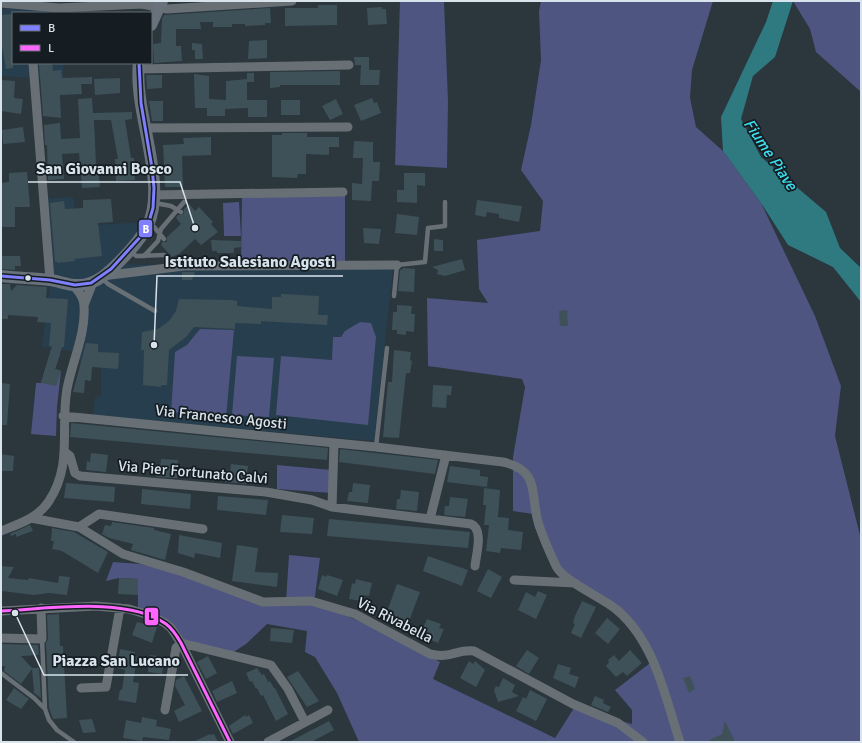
<svg xmlns="http://www.w3.org/2000/svg" width="862" height="743" font-family="Signika,sans-serif">
<rect width="100%" height="100%" fill="#2b363d"/>
<!-- built -->
<path fill="#273e4e" d="M37 4 60 5 61 13H13V63H63L64 80 1 76V10Z
M73 197 78 226 146 222 112 264 393 269 374 441 93 415 95 397 101 396V364L77 360 79 352 42 347 50 285 42 199Z"/>
<!-- green -->
<path fill="#4e5581" d="M400 1H444L448 101 447 168 395 165Z
M541 1H713L692 70 690 98 696 127 723 151 761 203 815 316 841 386 835 436 861 539V742H359L337 693 315 657 305 652 307 631 267 624 246 644 226 657 175 641 163 618 138 607V579L119 578 106 581 113 562 140 564 186 575 255 601H286L289 555 320 558 314 604C359 618 399 640 440 662L433 679 555 738 574 708 632 724V710L615 690 654 660 618 608 567 577 539 526 535 529 533 514 513 511V457L525 387 522 379 428 366 427 298 488 303 479 289 477 240 540 231 543 201 521 170 531 125 541 60 539 11Z
M793 1H861V92L816 52 810 29Z
M345 196V268L241 265 242 197Z
M239 202 241 236H224L223 203Z
M360 322 371 323 376 337 368 425 276 415 281 356 332 360 333 337H341L345 331Z
M200 329 234 330 226 417 171 412 175 352 187 345Z
M51 350 60 354 55 369 61 371 57 407 56 436 31 434 36 383H41Z
M237 356 274 358 269 417 232 415Z
M277 465 332 470 331 493 277 489Z"/>
<!-- water -->
<path fill="#2f7981" d="M773 1H793L775 57 753 76 741 119 761 157 826 212 840 248 861 268V302L833 267 788 245 761 203 723 151 721 117 766 22Z"/>
<!-- building -->
<path fill="#3f5158" d="M318 5H337V25L285 26V8H318Z
M382 7V9H386L387 24 368 25 367 8Z
M270 8 271 23H265V25L245 26V24H232V27H213V22H200L201 29H176V46H181L182 61 154 63 153 44 161 43 162 19 164 15Z
M13 14V68L6 69 1 40V15Z
M267 40V58L248 59 249 41Z
M192 43 202 44 203 59H195V50H192Z
M354 57H369V70H380L379 85H360L361 65H355Z
M39 63H52L53 71 61 70 62 78 92 77V84H81L82 94 60 95 61 118 43 116Z
M340 71V85H280V87L270 88V72Z
M247 73H254V82H247V100H267V117H248V108L225 109V116H207V108H195L194 74 209 76V99L226 100V81L247 79Z
M146 75H162V88L147 89Z
M120 78V93L95 95 94 79Z
M1 80 15 81 14 98 23 99 21 114 1 111Z
M92 98 93 113 132 112V119L125 120 131 158H134L135 180 116 181 115 159H118L111 120H94L96 165H98L100 187 82 188 79 153 62 154 64 179 48 180 47 145H45L44 125 60 123 61 139 80 138 78 99Z
M372 98 374 103 377 102 381 113 361 121 354 105Z
M336 99 343 114 330 120 322 106Z
M281 100H300V115H281Z
M149 101H163V121H152Z
M23 127 25 142 3 144 2 130Z
M282 133H307V137H339V147H329V155L306 154V174H298L297 178 272 177V135H282Z
M211 137V155L182 156 183 187H165L163 145 184 144 183 138Z
M354 141 373 142V162H380L379 181H372L371 201 352 200V183L362 184 363 158H353Z
M27 172 30 207H15V227H2L1 183 9 182V173Z
M404 173H425V186L417 185V203L397 202V190H404Z
M111 199 113 222 98 223 102 256 74 259 75 261 57 263V261L55 262 50 203 64 201 65 209 83 208V200Z
M477 200 522 206 519 222 499 218V214L487 212 486 217 475 215Z
M189 204 195 211 199 207 213 222 211 224 218 232 201 245 195 239 179 254 172 257 161 245 162 242H167V237L181 224 176 218 178 215 184 214V209Z
M397 214 419 217 417 235 395 233Z
M363 228 381 229 379 244 364 243Z
M434 239 443 240V251H434Z
M211 240 241 241V247L234 248V253H217V251H212Z
M2 256H20L21 266H15V270L2 269Z
M462 259 465 270 445 276 437 274 438 270 432 267Z
M404 268 415 269 414 292 398 291 400 270Z
M182 272H195L192 280H182Z
M1 284H10L11 291 17 285 47 287 46 298 68 299 64 347H62L55 369 61 371 56 386 41 383 52 346H49L51 323 37 322 38 317 8 315V319H1Z
M281 294 319 296 318 315H328L327 325 261 321V324L235 323V329L194 327 186 337 169 350 167 385H161V387L143 385 144 350H141L142 332 158 329 169 321 176 311 179 299 231 300 237 301V306L272 309V297H281Z
M397 305 412 306 411 314H415L414 332 406 331V335L397 334V330H392L393 312H397Z
M567 310 568 326H560L559 311Z
M86 343 98 344V352L119 353 118 369 92 367 91 381 85 380 84 393 73 392Z
M394 350 411 352 410 360 412 361 410 373H406L399 438 383 437 388 382H392Z
M1 383 10 384 7 425H1Z
M433 385 452 386 451 395H447L446 408 432 407Z
M71 423 328 448 327 460 70 437Z
M340 449 375 453 438 460 435 474 339 462Z
M91 453 108 455 106 472 86 470 87 461 90 462Z
M1 454 14 456 13 471H1Z
M161 459 178 460 177 478 156 477V467H160Z
M231 464 248 466 246 484 225 482 226 473H230Z
M450 466 480 470V476L488 477 487 487 447 482Z
M66 483 115 487 114 502 64 498Z
M353 483 370 485 368 503 347 501 349 492H352Z
M484 488 500 490 498 517 509 518 508 530 523 532 521 550 501 548 500 553 486 551 489 525H484L486 505H483Z
M142 489 191 494 190 509 141 504Z
M401 490 419 492 417 511 396 509 397 499H400Z
M218 496 268 500 266 515 217 510Z
M450 497 468 499 465 517 444 515 445 506H449Z
M282 515 314 518 312 534 280 532Z
M329 519 470 532 468 548 327 536Z
M112 522 154 528V530L171 534 165 560 131 550 133 544 109 538 102 534 105 525 111 526Z
M30 525 33 531 16 537V534L11 536 10 534Z
M52 528 74 532 108 552 98 573 62 551 52 549 54 541H51Z
M179 535 222 543 220 558 195 553 194 558 178 553Z
M237 545 258 548 255 572 278 573 277 587 232 581Z
M428 556 468 570 462 586 423 571Z
M1 566 14 567 8 578 28 580 29 578 58 583 59 576 70 577 67 595 49 593 34 595 2 591 1 593Z
M488 569 502 577 491 598 477 591Z
M322 575 326 577 327 575 343 580 337 596 318 589Z
M119 578 138 579V595L118 594Z
M356 579 372 583 369 596 363 595 361 601 349 599 352 583 355 584Z
M397 584 420 592 408 624 390 617 392 610 388 609Z
M538 591 547 595 536 619 518 610 526 592 535 597Z
M582 601 596 607 581 638 571 633 575 624 573 623 575 616Z
M59 614 60 646H63L67 718 53 719 49 708 46 643 48 639 47 615Z
M607 618 620 629 608 644 595 633Z
M427 619 441 624 439 628 444 629 438 643 424 637 426 634 421 632Z
M137 622 157 627 152 643 132 635Z
M271 628 294 630 292 643 270 641Z
M1 644 38 645 39 655 21 656 32 668H39L41 698 33 692 34 691 32 669 21 684 4 671 5 666H1Z
M120 649 135 652 134 656 137 657 133 682 139 683 136 703 118 700 120 690H122L125 670 117 668Z
M527 650 539 658 529 674 516 666Z
M630 650 642 663 627 676 623 672 616 677 606 666 609 662 608 660 614 655 619 661Z
M150 655 165 657 162 674 148 672Z
M208 656 217 673 206 679 197 662Z
M469 661 473 664 475 661 485 670 476 687 460 678Z
M558 664 571 668 569 674 579 677 575 688 553 678Z
M257 668 262 675 264 674 268 682 270 681 274 688H275L288 714 276 721 263 695 261 696 257 688 256 689 252 681 250 682 246 673Z
M298 671 319 701 307 707 287 677Z
M184 676 202 711 179 722 174 711 185 705 175 686 176 680Z
M690 676 695 689 689 693 683 678Z
M503 678 515 685 512 692 519 696 498 702 494 690 496 686 499 687Z
M232 681 237 693 217 702 212 691Z
M14 688 29 699 21 709 6 700Z
M530 690 547 699 536 721 516 711 523 697 526 699Z
M595 696 604 700 603 703 611 707 608 712 591 705Z
M245 715 246 717 249 715 253 723 233 734 229 726Z
M142 717 157 720 156 726 171 729 169 740 143 737 142 741 123 738 126 720 141 723Z
M92 719 96 732 83 733 79 720Z
M329 721 334 730 311 742H289Z
M725 721 735 742H706L722 734Z
M210 734V735L214 734 218 742H193Z"/>
<g fill="none" stroke-linecap="round" stroke-linejoin="round">
<!-- lane -->
<path stroke="#687076" stroke-width="4.5" d="M155 203 171 206 181 212
M148 224 154 227 164 239
M131 251 136 256 164 255
M144 256 158 241 161 229 184 202
M102 278 108 284 155 311
M394 296 397 265 425 262 428 228 445 226V202
M376 447 387 348
M42 639 45 709
M1 673 34 698 45 709 49 720 57 730 74 742"/>
<!-- street -->
<path stroke="#687076" stroke-width="9" d="M1 3 59 8 142 4 167 9 292 1
M33 63 50 280
M138 69 349 65
M145 128 348 127
M153 195 343 192
M102 276 184 266 397 265
M84 305 93 282
M63 416 376 447 503 462C538 470 531 490 537 518 541 534 549 551 556 566 564 582 602 597 617 610 655 642 665 697 680 742
M65 452 70 456 75 473 80 476 266 492 312 500 332 507 430 519 446 455
M332 507 334 443
M31 518 79 527 123 554 183 572 263 602 311 601 355 614 430 654C451 659 456 649 474 651L573 704 618 723 643 742
M430 519 471 524C484 529 476 555 475 566
M79 527 99 514 203 529
M1 531C19 524 38 518 49 501 73 465 60 428 67 389 72 362 86 334 84 306 84 297 78 291 73 285
M514 580 575 583
M1 611 96 606 129 609 149 615 165 623 171 628 181 643 230 742
M1 638 42 639 41 608
M181 643 271 665 288 689 305 722
M81 688 106 687 120 608
M165 710 176 648 181 643
M268 742 328 710"/>
<!-- secondary -->
<path stroke="#69727b" stroke-width="12" d="M151 25 162 1
M1 276C17 278 34 278 50 280 59 281 69 286 79 285 96 285 109 272 120 261 131 250 141 239 148 225 168 182 133 111 139 63"/>
<defs>
<path id="bus-1" d="M1 276 50 280 75 285 91 283 111 269 142 235 148 225 153 208 154 188 152 168 141 103 139 63"/>
<path id="bus-2" d="M1 611C47 609 127 596 166 624 173 629 177 636 181 643L230 742"/>
</defs>
<!-- bus-1 casing -->
<use href="#bus-1" stroke="#151d23" stroke-width="6"/>
<!-- bus-2 casing -->
<use href="#bus-2" stroke="#151d23" stroke-width="6"/>
<!-- bus-1 -->
<use href="#bus-1" stroke="#8080ff" stroke-width="3"/>
<!-- bus-2 -->
<use href="#bus-2" stroke="#f6f" stroke-width="3"/>
</g>
<!-- markers -->
<circle fill="#d8e3ec" stroke="#151d23" stroke-width="1.5" cx="28" cy="278" r="3.5"/>
<g text-anchor="middle" stroke-width="3.5" stroke-linejoin="round" paint-order="stroke">
<!-- street labels -->
<g font-size="15" fill="#d8e3ec" stroke="#151d23">
<text transform="translate(221 417) rotate(6)" y="5">Via Francesco Agosti</text>
<text transform="translate(193 472) rotate(5)" y="5">Via Pier Fortunato Calvi</text>
<text transform="translate(395 620) rotate(27)" y="5">Via Rivabella</text>
</g>
<!-- water labels -->
<g font-size="16" font-style="italic" fill="#3fddec" stroke="#151d23">
<text transform="translate(771 154) rotate(56)" y="6">Fiume Piave</text>
</g>
</g>
<!-- callouts -->
<path fill="none" stroke="#d8e3ec" stroke-width="1.5" d="M195 228L180 182H28M154 345L157 276H343M15 613L44 675H188"/>
<g fill="#d8e3ec" stroke="#151d23" stroke-width="1.5">
<circle cx="195" cy="228" r="4"/>
<circle cx="154" cy="345" r="4"/>
<circle cx="15" cy="613" r="4"/>
</g>
<g font-size="16" text-anchor="middle" font-weight="bold" fill="#d8e3ec" stroke="#151d23" stroke-width="3.5" stroke-linejoin="round" paint-order="stroke">
<text x="104" y="174">San Giovanni Bosco</text>
<text x="250" y="267">Istituto Salesiano Agosti</text>
<text x="116" y="666">Piazza San Lucano</text>
</g>
<g stroke="#151d23" stroke-width="1.5">
<rect x="138" y="219" width="15" height="19" rx="4" fill="#8080ff"/>
<rect x="144" y="607" width="15" height="19" rx="4" fill="#f6f"/>
</g>
<g font-size="11" text-anchor="middle" font-weight="bold" fill="#fff">
<text x="146" y="233">B</text>
</g>
<g font-size="11" text-anchor="middle" font-weight="bold" fill="#111">
<text x="151" y="620">L</text>
</g>
<!-- border -->
<rect width="862" height="743" fill="none" stroke="#d8e3ec" stroke-width="4"/>
<!-- legend -->
<rect x="12" y="12" width="140" height="52" fill="#151d23" stroke="#636c73"/>
<rect x="20" y="25" width="20" height="6" fill="#8080ff" stroke="#636c73"/>
<text x="48" y="32" font-size="12" fill="#d8e3ec">B</text>
<rect x="20" y="45" width="20" height="6" fill="#ff66ff" stroke="#636c73"/>
<text x="48" y="52" font-size="12" fill="#d8e3ec">L</text>
</svg>
